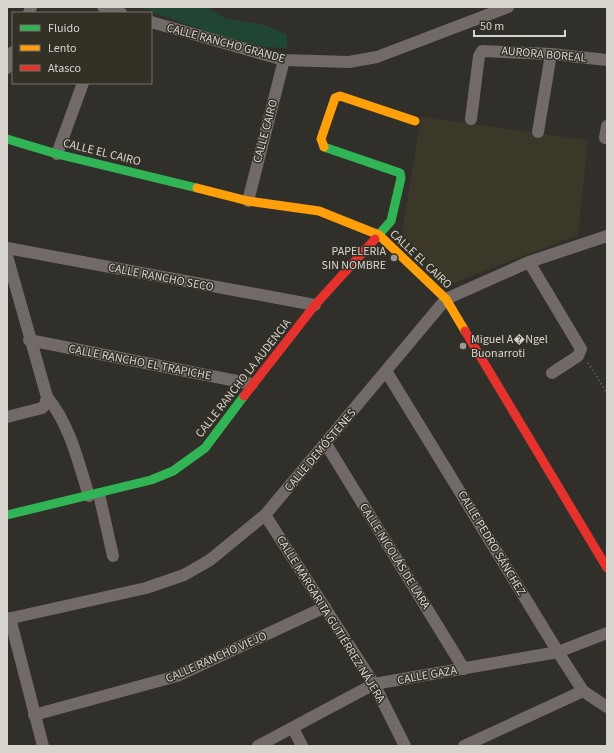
<svg xmlns="http://www.w3.org/2000/svg" width="614" height="753" font-family="'Source Sans 3',sans-serif">
<rect width="100%" height="100%" fill="#302f29"/>
<!-- built -->
<path fill="#3c3829" d="M421 117 588 140 578 235 451 284 402 234Z"/>
<!-- green -->
<path fill="#204533" d="M139 7H206L226 19 261 24 287 34V48C242 49 183 22 139 7Z"/>
<g fill="none" stroke-linecap="round" stroke-linejoin="round">
<!-- path -->
<path stroke="#6d6865" stroke-width="2" stroke-dasharray="1 3" stroke-linecap="butt" d="M588 363 607 393"/>
<!-- street -->
<path stroke="#726a69" stroke-width="12" d="M103 7 121 13
M29 13 31 7
M151 22 284 60 349 62 377 57 508 7
M7 68 13 52
M471 119 479 56 482 51 551 54 607 60
M538 132 551 54
M605 138 607 126
M57 154 83 83
M248 201 284 60
M7 248 315 305
M7 256 47 397 45 405 42 408 7 417
M529 262 581 349 578 356 552 373
M29 340 252 384
M386 371 558 652 583 691 607 707
M47 397C70 425 78 461 89 496
M326 444 464 669
M99 494 113 556
M265 515 374 684 405 746
M10 618 43 746
M7 619 146 588 184 575 210 560 265 515 446 299 529 262 607 236
M34 715 177 676 325 607
M293 728 302 746
M258 746 374 684 558 652 607 633
M464 746 583 691"/>
<!-- fast -->
<path stroke="#30b455" stroke-width="9" d="M7 139 57 154 197 188
M324 147 400 173 401 178 391 221 375 239
M7 515 151 480 173 471 205 448 244 396"/>
<!-- slow -->
<path stroke="#ff9f0a" stroke-width="9" d="M324 147 321 139 335 98 340 96 415 121
M197 188 248 201 319 211 379 235 446 299 465 331"/>
<!-- jam -->
<path stroke="#e5322d" stroke-width="9" d="M465 331 607 568
M244 396 315 305 375 239"/>
</g>
<!-- markers -->
<g fill="#9c9a94" stroke="#333026" stroke-width="1.5">
<circle cx="394" cy="258" r="4"/>
<circle cx="463" cy="346" r="4"/>
</g>
<g text-anchor="middle" stroke-width="3" stroke-linejoin="round" paint-order="stroke">
<!-- street labels -->
<g font-size="12" fill="#d6d4cd" stroke="#333026">
<text transform="translate(226 43) rotate(15)" y="4">CALLE RANCHO GRANDE</text>
<text transform="translate(544 54) rotate(5)" y="4">AURORA BOREAL</text>
<text transform="translate(265 131) rotate(-75)" y="4">CALLE CAIRO</text>
<text transform="translate(102 152) rotate(14)" y="4">CALLE EL CAIRO</text>
<text transform="translate(421 259) rotate(43)" y="4">CALLE EL CAIRO</text>
<text transform="translate(161 277) rotate(11)" y="4">CALLE RANCHO SECO</text>
<text transform="translate(140 362) rotate(11)" y="4">CALLE RANCHO EL TRAPICHE</text>
<text transform="translate(243 378) rotate(-52)" y="4">CALLE RANCHO LA AUDENCIA</text>
<text transform="translate(320 450) rotate(-50)" y="4">CALLE DEMÓSTENES</text>
<text transform="translate(492 543) rotate(59)" y="4">CALLE PEDRO SÁNCHEZ</text>
<text transform="translate(395 556) rotate(58)" y="4">CALLE NICOLÁS DE LARA</text>
<text transform="translate(331 619) rotate(58)" y="4">CALLE MARGARITA GUTIÉRREZ NÁJERA</text>
<text transform="translate(216 657) rotate(-24)" y="4">CALLE RANCHO VIEJO</text>
<text transform="translate(427 675) rotate(-10)" y="4">CALLE GAZA</text>
</g>
<!-- poi labels -->
<g font-size="12" fill="#d6d4cd" stroke="#333026" text-anchor="end">
<text x="386" y="255">PAPELERIA<tspan x="386" dy="14">SIN NOMBRE</tspan></text>
<text x="471" y="343" text-anchor="start">Miguel A�Ngel<tspan x="471" dy="14">Buonarroti</tspan></text>
</g>
</g>
<!-- border -->
<rect width="614" height="753" fill="none" stroke="#d6d4cd" stroke-width="16"/>
<!-- legend -->
<rect x="12" y="12" width="140" height="72" fill="#333026" stroke="#747269"/>
<rect x="20" y="25" width="20" height="6" fill="#30b455" stroke="#747269"/>
<text x="48" y="32" font-size="12" fill="#d6d4cd">Fluido</text>
<rect x="20" y="45" width="20" height="6" fill="#ff9f0a" stroke="#747269"/>
<text x="48" y="52" font-size="12" fill="#d6d4cd">Lento</text>
<rect x="20" y="65" width="20" height="6" fill="#e5322d" stroke="#747269"/>
<text x="48" y="72" font-size="12" fill="#d6d4cd">Atasco</text>
<!-- scale -->
<path d="M474 30v6h91v-6" fill="none" stroke="#d6d4cd" stroke-width="2"/>
<text x="480" y="30" font-size="12" fill="#d6d4cd" stroke="#333026" stroke-width="3" paint-order="stroke">50 m</text>
</svg>
